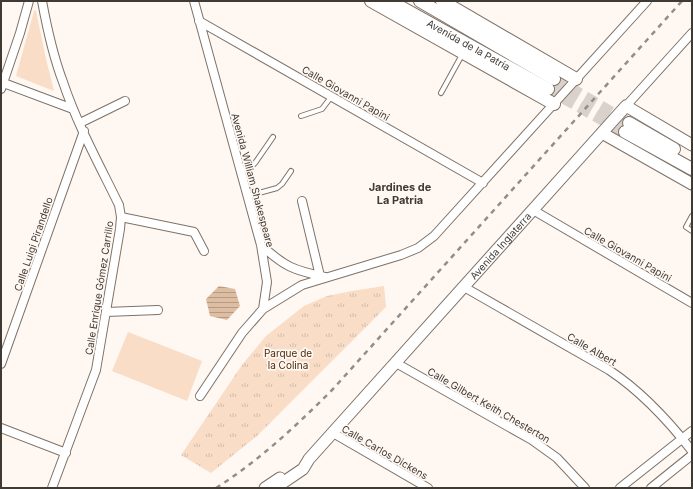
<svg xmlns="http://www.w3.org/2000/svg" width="693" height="489" font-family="Inter,sans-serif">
<defs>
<pattern id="park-tufts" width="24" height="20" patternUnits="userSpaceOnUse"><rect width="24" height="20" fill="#f9ddc6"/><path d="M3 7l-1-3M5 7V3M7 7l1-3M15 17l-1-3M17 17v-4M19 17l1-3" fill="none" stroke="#d6beab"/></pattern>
<pattern id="water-rules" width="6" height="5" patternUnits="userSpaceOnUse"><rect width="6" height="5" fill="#debea3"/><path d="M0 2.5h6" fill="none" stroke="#b59b86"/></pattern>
</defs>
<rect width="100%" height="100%" fill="#fef7f2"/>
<!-- green -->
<path fill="#f9ddc6" d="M35 10 36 11 46 59 54 91 16 76 34 11Z
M128 332 202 361 187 401 112 371Z"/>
<!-- park -->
<path fill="url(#park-tufts)" d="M384 286 386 307 257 436 211 473 181 455 242 365 266 336 304 306 327 296 352 291Z"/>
<!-- water -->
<path fill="url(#water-rules)" d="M219 286 235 289 240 306 227 320 210 316 206 299Z"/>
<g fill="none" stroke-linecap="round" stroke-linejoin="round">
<!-- primary-tunnel -->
<path stroke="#d8d1cc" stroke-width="12" stroke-dasharray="12 6" stroke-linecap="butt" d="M554 79 629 123
M548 89 625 132"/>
<defs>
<path id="lane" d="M441 93 463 53
M301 116 322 109 331 97
M240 170 251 167 255 163 273 137
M248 196 277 188 282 184 291 171
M692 216 686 227 692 231"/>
<path id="street" d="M42 1C47 28 53 56 63 82 77 124 99 164 119 205L121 217 120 229 96 370 52 488
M194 1 261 245 267 282 263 309 242 333 200 396
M199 21 483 183
M1 82 73 109
M1 89 20 33 29 1
M626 106 692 33
M80 123 125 101
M302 201 320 276
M533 210 692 303
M121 217 194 232 204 251
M261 245C285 267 293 270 325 277
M464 287 609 370C642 392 668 420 692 451
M263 309 302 285 401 255 418 248 434 236 647 1
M106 312 158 310
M396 363 532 440 557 458 585 488
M1 364 84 131
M1 428 66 453
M333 433 428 488
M620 488 692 431
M651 488 692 455"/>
<g id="secondary">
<path d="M602 133 692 184"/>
<path d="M265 488 280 478"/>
<path id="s1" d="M275 488 303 469 309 459 626 106 692 145"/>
</g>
<g id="primary">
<path d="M371 1 554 104"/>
<path id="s2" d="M390 1 548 89"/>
<path d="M420 1 554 79"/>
<path d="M442 1 576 79"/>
<path d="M629 123 674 149"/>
<path d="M625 132 692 169"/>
</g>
</defs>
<!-- lane casing -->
<use href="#lane" stroke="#7f7267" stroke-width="6"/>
<!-- street casing -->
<use href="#street" stroke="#7f7267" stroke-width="10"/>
<!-- secondary casing -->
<use href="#secondary" stroke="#7f7267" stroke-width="13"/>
<!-- primary casing -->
<use href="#primary" stroke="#7f7267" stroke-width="14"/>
<!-- lane -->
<use href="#lane" stroke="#fff" stroke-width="4"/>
<!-- street -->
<use href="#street" stroke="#fff" stroke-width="8"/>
<!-- secondary -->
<use href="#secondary" stroke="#fff" stroke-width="11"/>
<!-- primary -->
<use href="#primary" stroke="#fff" stroke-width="12"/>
<!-- rail -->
<path stroke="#938d88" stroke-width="2.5" stroke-dasharray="5 5" stroke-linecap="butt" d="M216 488C260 460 297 425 333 389L682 1"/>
</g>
<g text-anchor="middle" stroke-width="3.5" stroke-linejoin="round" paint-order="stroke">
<!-- street labels -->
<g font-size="10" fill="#403a35" stroke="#fef7f2">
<text dy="4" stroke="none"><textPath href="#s2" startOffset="90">Avenida de la Patria</textPath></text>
<text transform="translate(346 93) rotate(30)" y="4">Calle Giovanni Papini</text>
<text transform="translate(253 180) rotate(75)" y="4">Avenida William Shakespeare</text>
<text transform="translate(33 244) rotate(-71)" y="4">Calle Luigi Pirandello</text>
<text dy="4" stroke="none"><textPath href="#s1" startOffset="332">Avenida Inglaterra</textPath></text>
<text transform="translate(628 254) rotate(30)" y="4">Calle Giovanni Papini</text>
<text transform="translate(99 288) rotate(-81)" y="4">Calle Enrique Gómez Carrillo</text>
<text transform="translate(592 349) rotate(30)" y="4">Calle Albert</text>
<text transform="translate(489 405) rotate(30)" y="4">Calle Gilbert Keith Chesterton</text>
<text transform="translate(385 452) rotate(30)" y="4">Calle Carlos Dickens</text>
</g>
<!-- park labels -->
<g font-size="10" fill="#4b2b0a" stroke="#fef7f2">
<text x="288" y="357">Parque de<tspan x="288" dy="12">la Colina</tspan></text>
</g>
<!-- neighbourhood labels -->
<g font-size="11" font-weight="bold" fill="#403a35" stroke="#fef7f2">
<text x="400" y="191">Jardines de<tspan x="400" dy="13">La Patria</tspan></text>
</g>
</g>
<!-- border -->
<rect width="693" height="489" fill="none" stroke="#403a35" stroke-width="4"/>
</svg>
